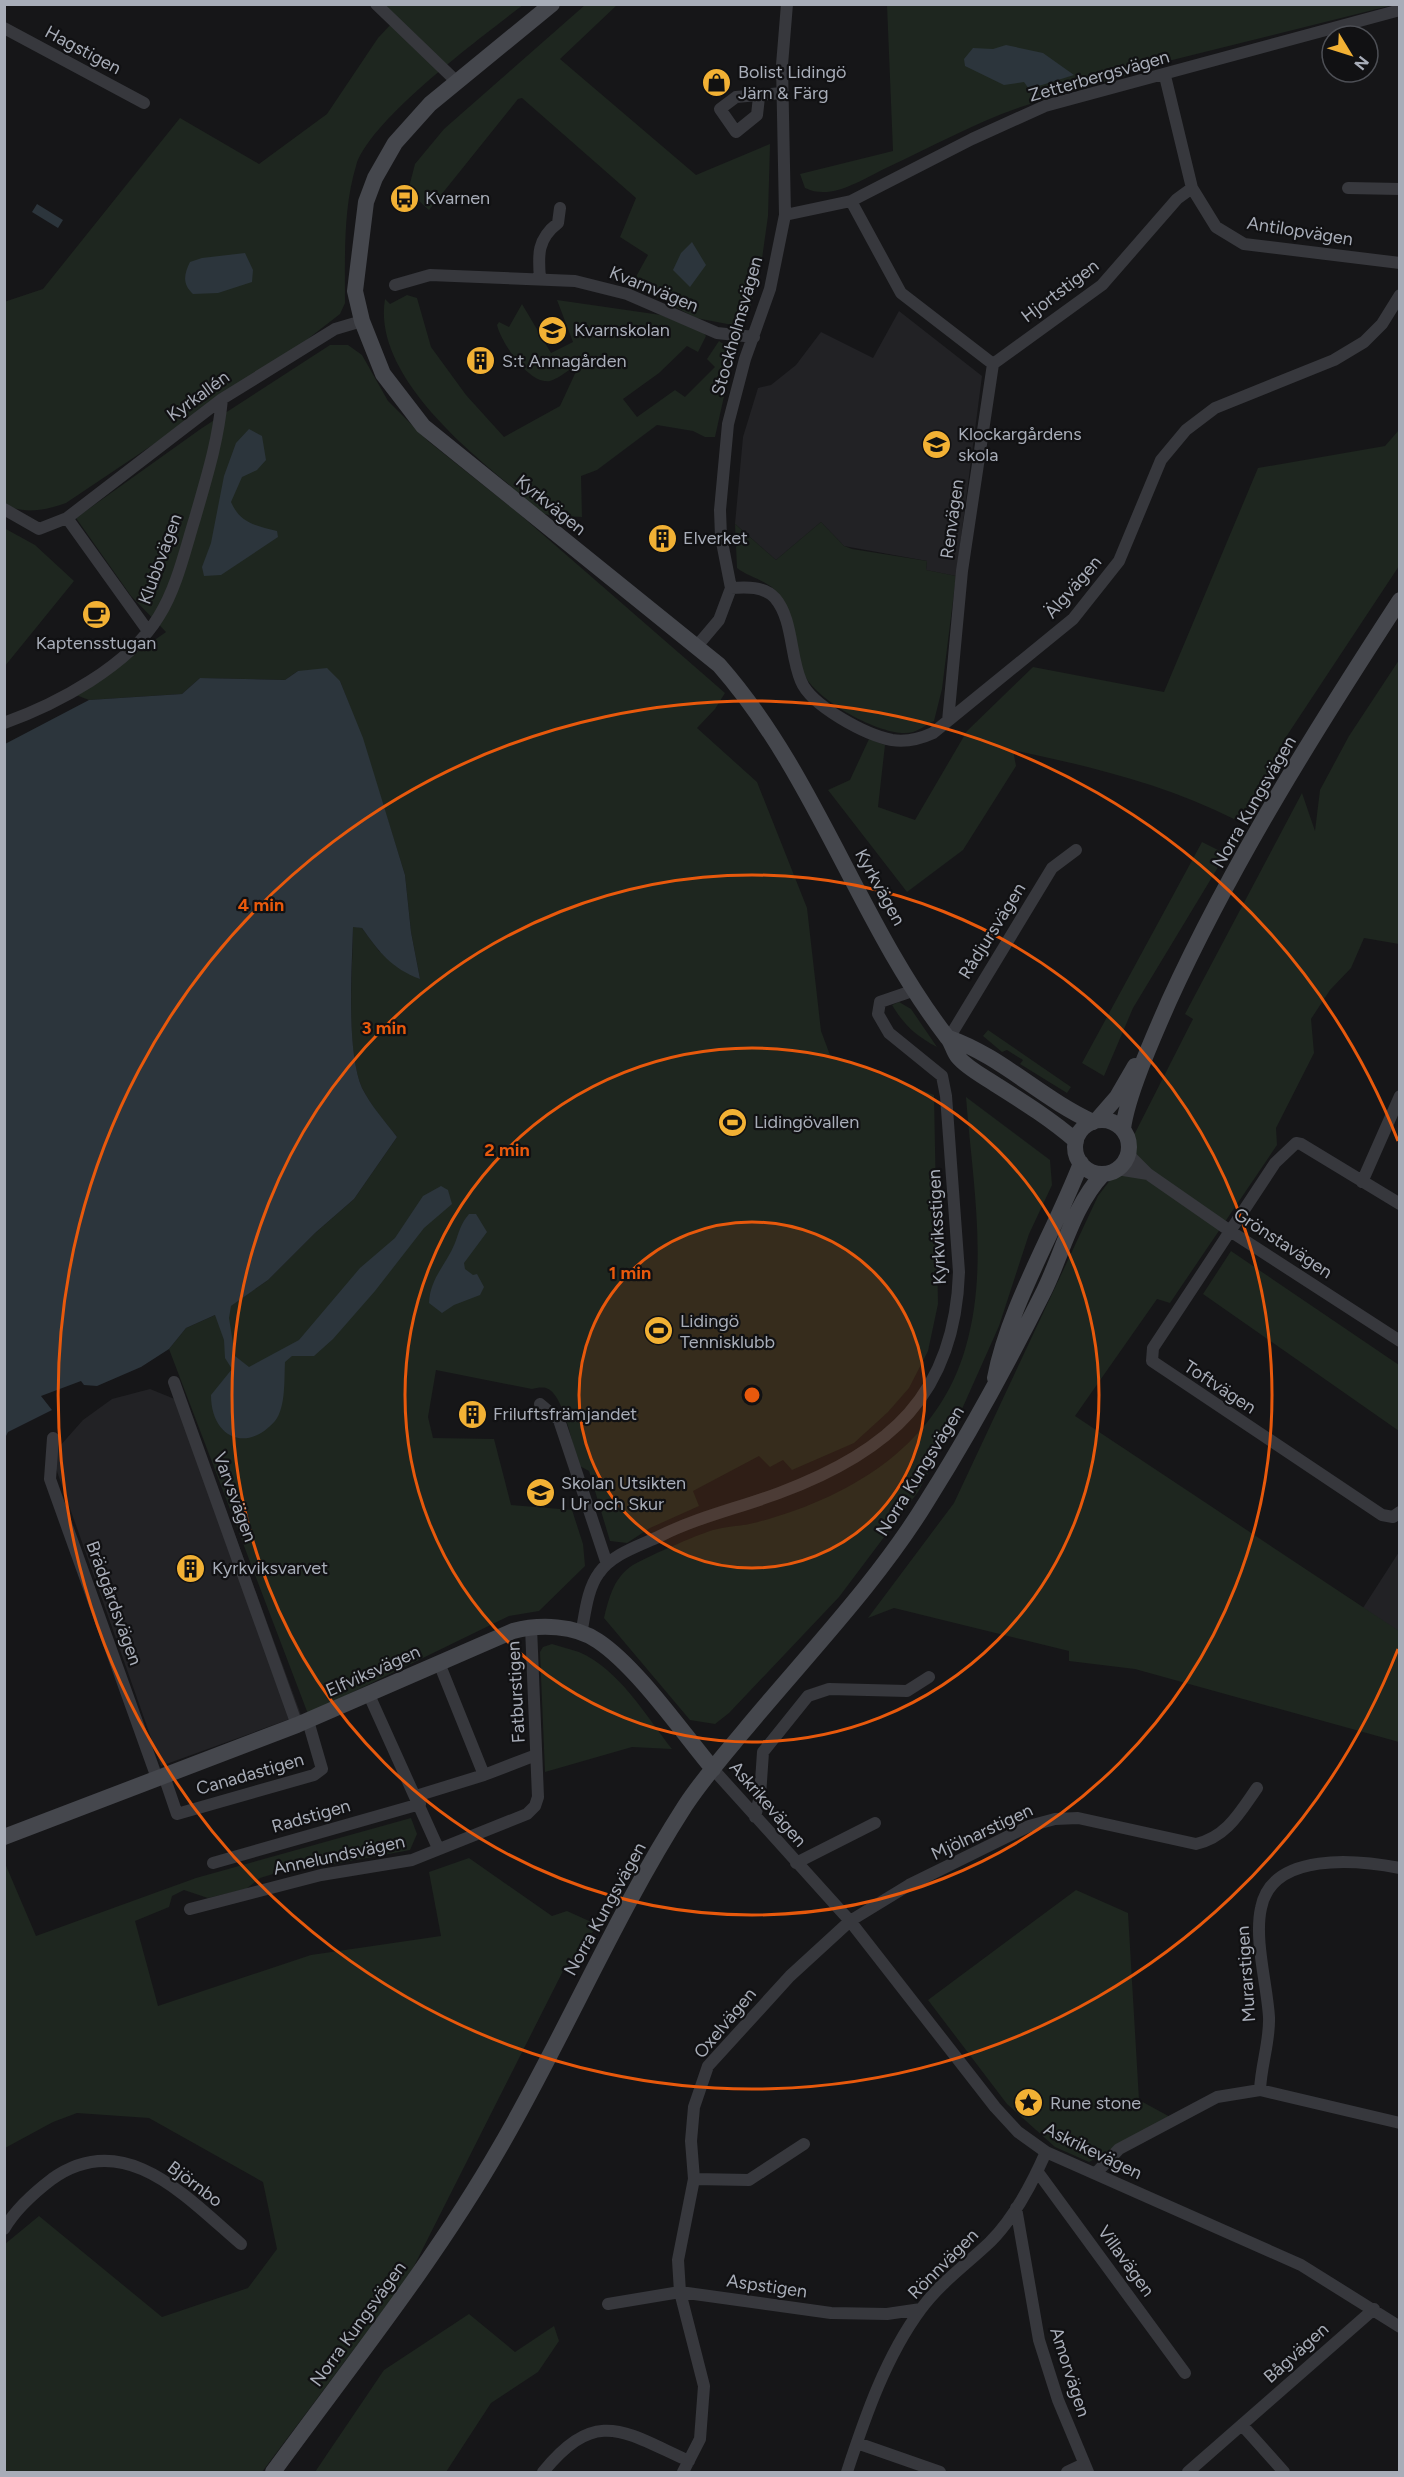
<svg xmlns="http://www.w3.org/2000/svg" width="1404" height="2477" font-family="Figtree,sans-serif">
<rect width="100%" height="100%" fill="#161618"/>
<!-- built -->
<path fill="#222225" d="M899 311 982 376 956 576 926 570 927 561 844 546 821 522 776 560 735 524 743 437 758 388 771 385 796 365 821 332 873 358Z
M150 1389 187 1404 301 1715 161 1766 54 1463 59 1447 83 1420 112 1399Z
M1399 1552V1632L1361 1611Z"/>
<!-- green -->
<path fill="#1e261f" d="M377 5H523C483 36 369 120 356 166 343 209 345 258 345 303L340 314 291 352 66 503C47 510 23 515 5 504L4 302 43 289 180 118 259 164 327 114 378 38 393 22Z
M585 5H617L560 59 696 175 770 144 768 216 759 280 743 327 696 318 632 284 648 255 620 237 636 198 522 98 518 99 429 210 408 191 415 164 444 129Z
M887 5H1393L1132 70 1129 75C1094 85 1058 94 1024 106 976 122 932 147 886 168 861 180 831 201 805 188L800 174 893 151Z
M407 295 417 298 431 347 466 395 504 437 560 406 579 365C570 368 560 378 550 381 529 385 501 342 497 325L499 322 509 327 522 304 551 353 573 342 557 300 661 315 703 332 706 336 698 352 687 346 659 373 623 399 637 417 675 390 685 397 715 367 707 359 719 341 734 351 715 437H705L693 431 657 425 597 470 581 476 582 517C571 516 556 517 545 514 532 509 517 491 506 482 457 442 373 369 385 299L390 304Z
M330 345H348L362 355 388 401 428 441 517 512 725 693 715 709 697 728 757 782 807 908 821 1031 830 1055 934 1095 938 1304 928 1351 909 1388 888 1412 854 1443 792 1470 783 1460 770 1467 759 1456 693 1491 699 1506 650 1528 627 1543 610 1541 589 1471 578 1465C573 1448 564 1393 546 1388 542 1387 536 1388 532 1389L436 1370 428 1417 433 1438 494 1439 511 1505 572 1510 583 1544 585 1566 539 1611 509 1616 308 1714 169 1349 186 1328 222 1312 268 1280 315 1233 354 1199 397 1137C385 1122 371 1106 362 1088 345 1050 353 969 353 926L362 928 379 951 420 979 411 932 405 875 362 738 340 681 298 671 285 680 200 678 182 694 89 700 76 695 166 632 131 596 76 518 202 428Z
M1399 430V566L1284 740 1260 796 1234 819C1164 784 1089 766 1013 750L1016 766 963 850 907 892 828 790 850 780 869 739 885 745 878 807 915 820 967 731 1033 667 1164 692 1258 468 1385 446Z
M821 522 844 546 852 549 927 561 926 570 956 576 942 689 934 721C927 724 920 730 913 732 886 740 815 700 804 674 795 652 791 615 779 595 770 581 750 578 737 568L735 524 776 560Z
M4 528 35 545 74 581 5 666Z
M1399 660V944L1364 938 1351 968 1330 990 1311 1019 1314 1053 1276 1128 1277 1145 1170 1303 1157 1299 1075 1416 1399 1631V1742L1135 1669 1069 1661V1651L894 1608 868 1618 954 1503 1098 1196 1111 1179 1122 1176 1135 1146 1134 1135 1193 1019 1185 1014 1302 793 1315 831 1320 790 1349 736Z
M1202 842 1226 854 1133 1008 1104 1076 1082 1063Z
M899 1002 911 1009 937 1047C916 1036 904 1025 892 1005Z
M988 1030 1071 1087 1067 1093 1020 1064 1023 1060 1007 1050 1002 1052 983 1036Z
M966 1097 1050 1160 1052 1185 1029 1234 999 1326 962 1409 918 1492 839 1597 729 1713 715 1724 690 1720 604 1618C609 1598 613 1580 630 1567 641 1559 699 1534 713 1530 728 1526 744 1526 758 1522 852 1497 939 1444 966 1346 989 1266 972 1178 966 1097Z
M1231 1251 1399 1365V1431L1203 1294Z
M552 1644C561 1647 570 1649 579 1652 619 1669 646 1716 672 1749L632 1747 545 1772 540 1652 543 1647Z
M411 1818 417 1834 410 1850 324 1866 309 1863 260 1878 246 1889 208 1898 184 1890 172 1896 169 1907 135 1921 158 2006 311 1955 441 1936 429 1872 469 1858 552 1916 567 1911 598 1925 563 1971 409 2276 262 2472H6L5 2244 39 2216 162 2317 248 2288 277 2249 263 2182 149 2118 77 2113 53 2122 5 2148 4 1861 36 1936 196 1878Z
M1076 1890 1128 1913 1139 2100 1172 2118 1089 2162 1055 2147 1007 2104 928 2000Z
M469 2314 515 2352 554 2326 559 2341 538 2372 491 2403 446 2472H315L384 2370Z"/>
<!-- water -->
<path fill="#2c353c" d="M1006 45 1043 53 1074 75 1029 89 1024 82 1004 85 965 66 964 59 973 48 993 49Z
M37 204 63 220 58 228 32 212Z
M692 242 706 265 690 287 673 270 681 253Z
M245 253 253 270 252 282 218 293 193 294C182 284 184 274 190 262L202 258Z
M249 429 262 436 266 460 257 470 242 477 231 502C240 523 256 526 277 531L278 537 221 575 204 576 202 567 211 543 224 476 236 443Z
M327 668 340 681 363 738 405 875 411 932 420 979C391 968 380 953 362 928L353 927C352 968 346 1051 362 1088 371 1106 385 1121 397 1137L354 1199 315 1233 268 1280 231 1306 229 1318 235 1356 249 1367 299 1340 360 1268 395 1238 423 1196 441 1186 448 1190 452 1204 424 1228 375 1291 333 1339 314 1356H292L285 1362C284 1379 286 1407 275 1421 246 1454 211 1437 211 1395L232 1369 225 1358 224 1340 215 1315 186 1328 169 1349 141 1367 97 1386 84 1385 81 1381 41 1396 52 1410 8 1432 5 1438V744L89 700 182 694 200 678 285 680 298 671Z
M469 1214H476L487 1232 464 1263 465 1269 473 1275 477 1274 484 1287 480 1295 454 1305 442 1313 429 1303C430 1278 446 1265 455 1243 459 1232 461 1223 469 1214Z"/>
<g fill="none" stroke-linecap="round" stroke-linejoin="round">
<!-- street -->
<path stroke="#37383d" stroke-width="12" d="M376 4 456 81
M4 28 144 103
M1165 76 1192 188 1216 227 1244 244 1400 263
M759 97 757 115 736 132 720 109 736 97 782 93
M1348 188 1400 189
M851 201 901 293 993 364 962 571 948 721
M785 215 851 201 972 139 1045 106 1400 10
M540 279C538 255 537 239 558 223L560 208
M395 285 430 275 575 281 627 294 717 333 754 337
M993 364 1102 285 1177 199 1192 188
M4 509 39 529 67 518 222 399 335 329 362 321
M67 518 148 631
M731 588C746 587 764 586 775 598 793 619 790 656 801 681 811 706 866 735 892 740 906 742 920 739 933 733L1073 619 1119 561 1161 460 1186 430 1215 408 1334 360 1364 342 1382 324 1400 295
M697 646 719 620 731 588 721 537 720 510 728 424 745 359 770 289 785 215 782 65 787 4
M4 723C57 704 129 666 159 616 177 587 185 550 195 518 207 476 218 442 222 399
M949 1038 1052 868 1076 850
M1128 1154 1148 1174 1230 1231 1400 1341
M1117 1169 1148 1174
M1362 1182 1400 1096
M1400 1204 1301 1144 1296 1143 1275 1163 1153 1348 1152 1361 1382 1515 1393 1517 1400 1512
M174 1382 297 1725
M540 1404 559 1420 607 1564
M53 1438 50 1479 157 1778
M581 1634C585 1615 587 1589 599 1573 612 1554 639 1546 660 1536 698 1517 739 1508 779 1493 889 1452 955 1395 959 1272L946 1096 942 1076 889 1033 878 1014 880 1002 915 990
M369 1695 438 1848
M713 1769 850 1921 995 2107 1018 2132 1046 2152 1301 2265 1400 2327
M484 1775 536 1755
M164 1776 177 1814 314 1775 322 1769 308 1721
M416 1796 484 1775 439 1663
M755 1817 760 1796 763 1752 808 1696 829 1689 907 1691 929 1677
M213 1863 420 1804
M796 1863 875 1823
M190 1909 321 1875 412 1860 527 1814 535 1806 538 1797 531 1627
M1260 2090C1261 2065 1270 2041 1269 2017 1267 1984 1254 1940 1261 1908 1272 1851 1358 1860 1400 1868
M1037 2171 1185 2373
M1096 2173 1119 2149 1217 2097 1260 2090 1400 2123
M694 2179 749 2180 804 2144
M1016 2208 1039 2340 1058 2400 1088 2472
M4 2229C15 2210 35 2192 52 2179 125 2127 187 2198 241 2244
M608 2304 680 2292 831 2313 887 2314 921 2309
M1242 2425 1284 2472
M857 2443 940 2472
M543 2472C597 2406 624 2432 689 2461
M683 2472 700 2439 704 2386 680 2292 678 2260 694 2179 691 2141 694 2107 708 2066 790 1976 850 1921 909 1885 1029 1826 1055 1819 1078 1818 1196 1844C1227 1837 1240 1812 1257 1788
M847 2472C865 2417 886 2356 921 2309 940 2283 967 2264 990 2242 1015 2217 1032 2184 1046 2152
M1067 2472 1084 2464
M1188 2472 1374 2309"/>
<!-- secondary -->
<path stroke="#45474d" stroke-width="16" d="M552 4 430 104 395 143 375 178 366 202 355 291 362 321 383 374 423 426 719 665C816 775 859 923 947 1037 952 1042 953 1051 958 1057 968 1069 985 1077 998 1086 1025 1103 1052 1120 1076 1141
M949 1038C1001 1056 1042 1099 1093 1122
M1097 1120 1117 1097 1135 1066
M1075 1147a27 27 0 1 1 54 0a27 27 0 1 1-54 0Z
M1123 1129C1127 1095 1155 1033 1169 1001 1233 861 1316 729 1400 600
M995 1378C1008 1308 1055 1231 1081 1163
M4 1837 297 1725 513 1631C540 1624 575 1625 598 1641 637 1667 682 1732 713 1769
M273 2472C351 2365 434 2262 500 2147 565 2035 615 1915 685 1806 702 1780 723 1756 743 1732 804 1658 877 1583 927 1501 970 1433 1008 1363 1044 1291 1063 1252 1073 1206 1103 1174"/>
</g>
<!-- distance rings -->
<circle cx="752" cy="1395" r="173" fill="#e8590c" fill-opacity=".12"/>
<g fill="none" stroke="#e8590c" stroke-width="3">
<circle cx="752" cy="1395" r="173"/>
<circle cx="752" cy="1395" r="347"/>
<circle cx="752" cy="1395" r="520"/>
<path d="M1398 1649A694 694 0 1 1 1398 1141"/>
</g>
<!-- icons -->
<defs>
<symbol id="shop-disc" viewBox="-11 -11 22 22"><circle r="9.5" fill="#f2b134" stroke="#111113"/><path d="M-5-2.5h2.3a2.7 3.5 0 0 1 5.4 0H5L5.5 6h-11ZM-1.5-2.5h3a1.5 2.3 0 0 0-3 0Z" fill="#111"/></symbol>
<symbol id="bus-disc" viewBox="-11 -11 22 22"><circle r="9.5" fill="#f2b134" stroke="#111113"/><path d="M-5-6H5V4H4V6H2V4H-2V6H-4V4H-5ZM-3.5-4V0h7V-4ZM-3.5 1.2v1.5H-2V1.2ZM2 1.2v1.5H3.5V1.2Z" fill="#111"/></symbol>
<symbol id="school-disc" viewBox="-11 -11 22 22"><circle r="9.5" fill="#f2b134" stroke="#111113"/><path d="M0-5L7-2L0 1L-7-2ZM-4 1L0 2.5L4 1V4Q0 6-4 4Z" fill="#111"/></symbol>
<symbol id="building-disc" viewBox="-11 -11 22 22"><circle r="9.5" fill="#f2b134" stroke="#111113"/><path d="M-4-6H4V6H1V3H-1V6H-4ZM-2.5-4.3h1.7v1.8h-1.7ZM.8-4.3h1.7v1.8H.8ZM-2.5-1h1.7V.8h-1.7ZM.8-1h1.7V.8H.8Z" fill="#111"/></symbol>
<symbol id="cafe-disc" viewBox="-11 -11 22 22"><circle r="9.5" fill="#f2b134" stroke="#111113"/><path d="M-5.5-4.5H6V0H3Q3 3.5 0 3.5H-2.5Q-5.5 3.5-5.5 0ZM3-3.2v2h1.7v-2ZM-6 4.5H4V6H-6Z" fill="#111"/></symbol>
<symbol id="stadium-disc" viewBox="-11 -11 22 22"><circle r="9.5" fill="#f2b134" stroke="#111113"/><path d="M0-5a6.5 5 0 1 0 0 10a6.5 5 0 1 0 0-10ZM-3.5-1.8h7v3.6h-7Z" fill="#111"/></symbol>
<symbol id="sight-disc" viewBox="-11 -11 22 22"><circle r="9.5" fill="#f2b134" stroke="#111113"/><path d="M0-6L1.8-2.2L6-1.7L2.9 1.2L3.7 5.4L0 3.3L-3.7 5.4L-2.9 1.2L-6-1.7L-1.8-2.2Z" fill="#111"/></symbol>
</defs>
<g fill-rule="evenodd">
<use href="#shop-disc" x="700" y="66" width="33" height="33"/>
<use href="#bus-disc" x="388" y="182" width="33" height="33"/>
<use href="#school-disc" x="536" y="314" width="33" height="33"/>
<use href="#building-disc" x="464" y="344" width="33" height="33"/>
<use href="#school-disc" x="920" y="428" width="33" height="33"/>
<use href="#building-disc" x="646" y="522" width="33" height="33"/>
<use href="#cafe-disc" x="80" y="598" width="33" height="33"/>
<use href="#stadium-disc" x="716" y="1106" width="33" height="33"/>
<use href="#stadium-disc" x="642" y="1314" width="33" height="33"/>
<use href="#building-disc" x="456" y="1398" width="33" height="33"/>
<use href="#school-disc" x="524" y="1476" width="33" height="33"/>
<use href="#building-disc" x="174" y="1552" width="33" height="33"/>
<use href="#sight-disc" x="1012" y="2086" width="33" height="33"/>
</g>
<g text-anchor="middle" stroke-width="4.5" stroke-linejoin="round" paint-order="stroke">
<!-- street labels -->
<g font-size="18" fill="#a8adb8" stroke="#111113">
<text transform="translate(83 50) rotate(28)" y="6">Hagstigen</text>
<text transform="translate(1099 76) rotate(-16)" y="6">Zetterbergsvägen</text>
<text transform="translate(1300 231) rotate(9)" y="6">Antilopvägen</text>
<text transform="translate(654 289) rotate(22)" y="6">Kvarnvägen</text>
<text transform="translate(1060 291) rotate(-37)" y="6">Hjortstigen</text>
<text transform="translate(737 326) rotate(-74)" y="6">Stockholmsvägen</text>
<text transform="translate(198 396) rotate(-36)" y="6">Kyrkallén</text>
<text transform="translate(551 505) rotate(39)" y="6">Kyrkvägen</text>
<text transform="translate(952 519) rotate(-82)" y="6">Renvägen</text>
<text transform="translate(160 559) rotate(-70)" y="6">Klubbvägen</text>
<text transform="translate(1073 587) rotate(-49)" y="6">Älgvägen</text>
<text transform="translate(1254 802) rotate(-60)" y="6">Norra Kungsvägen</text>
<text transform="translate(880 887) rotate(61)" y="6">Kyrkvägen</text>
<text transform="translate(992 931) rotate(-58)" y="6">Rådjursvägen</text>
<text transform="translate(937 1227) rotate(-93)" y="6">Kyrkviksstigen</text>
<text transform="translate(1283 1243) rotate(33)" y="6">Grönstavägen</text>
<text transform="translate(1220 1387) rotate(33)" y="6">Toftvägen</text>
<text transform="translate(920 1471) rotate(-58)" y="6">Norra Kungsvägen</text>
<text transform="translate(235 1497) rotate(70)" y="6">Varvsvägen</text>
<text transform="translate(114 1603) rotate(70)" y="6">Brädgårdsvägen</text>
<text transform="translate(373 1671) rotate(-24)" y="6">Elfviksvägen</text>
<text transform="translate(516 1692) rotate(-93)" y="6">Fatburstigen</text>
<text transform="translate(250 1774) rotate(-16)" y="6">Canadastigen</text>
<text transform="translate(768 1804) rotate(49)" y="6">Askrikevägen</text>
<text transform="translate(311 1816) rotate(-16)" y="6">Radstigen</text>
<text transform="translate(982 1832) rotate(-25)" y="6">Mjölnarstigen</text>
<text transform="translate(339 1855) rotate(-12)" y="6">Annelundsvägen</text>
<text transform="translate(605 1909) rotate(-61)" y="6">Norra Kungsvägen</text>
<text transform="translate(1246 1974) rotate(-94)" y="6">Murarstigen</text>
<text transform="translate(725 2023) rotate(-50)" y="6">Oxelvägen</text>
<text transform="translate(1093 2151) rotate(26)" y="6">Askrikevägen</text>
<text transform="translate(195 2184) rotate(37)" y="6">Björnbo</text>
<text transform="translate(1126 2261) rotate(54)" y="6">Villavägen</text>
<text transform="translate(943 2264) rotate(-45)" y="6">Rönnvägen</text>
<text transform="translate(767 2286) rotate(8)" y="6">Aspstigen</text>
<text transform="translate(358 2324) rotate(-54)" y="6">Norra Kungsvägen</text>
<text transform="translate(1296 2353) rotate(-42)" y="6">Bågvägen</text>
<text transform="translate(1070 2372) rotate(72)" y="6">Amorvägen</text>
</g>
<!-- poi labels -->
<g font-size="18" fill="#a8adb8" stroke="#111113" text-anchor="start">
<text x="738" y="78">Bolist Lidingö<tspan x="738" dy="21">Järn &amp; Färg</tspan></text>
<text x="425" y="204">Kvarnen</text>
<text x="574" y="336">Kvarnskolan</text>
<text x="502" y="367">S:t Annagården</text>
<text x="958" y="440">Klockargårdens<tspan x="958" dy="21">skola</tspan></text>
<text x="683" y="544">Elverket</text>
<text x="96" y="649" text-anchor="middle">Kaptensstugan</text>
<text x="754" y="1128">Lidingövallen</text>
<text x="680" y="1327">Lidingö<tspan x="680" dy="21">Tennisklubb</tspan></text>
<text x="493" y="1420">Friluftsfrämjandet</text>
<text x="561" y="1489">Skolan Utsikten<tspan x="561" dy="21">I Ur och Skur</tspan></text>
<text x="212" y="1574">Kyrkviksvarvet</text>
<text x="1050" y="2109">Rune stone</text>
</g>
</g>
<circle cx="752" cy="1395" r="9" fill="#e8590c" stroke="#111113" stroke-width="3"/>
<g font-size="18" text-anchor="middle" font-weight="bold" fill="#e8590c" stroke="#111113" stroke-width="4.5" stroke-linejoin="round" paint-order="stroke">
<text x="261" y="911">4 min</text>
<text x="384" y="1034">3 min</text>
<text x="507" y="1156">2 min</text>
<text x="630" y="1279">1 min</text>
</g>
<!-- border -->
<rect width="1404" height="2477" fill="none" stroke="#a8adb8" stroke-width="12"/>
<!-- north arrow -->
<g transform="translate(1350 54) rotate(128)"><circle r="28" fill="#111113" stroke="#4d4f55" stroke-width="1.5"/>
<path d="M0-4.5L10 22L0 15L-10 22Z" fill="#f2b134"/>
<text y="-9" font-size="16" font-weight="bold" text-anchor="middle" fill="#a8adb8">N</text>
</g>
</svg>
